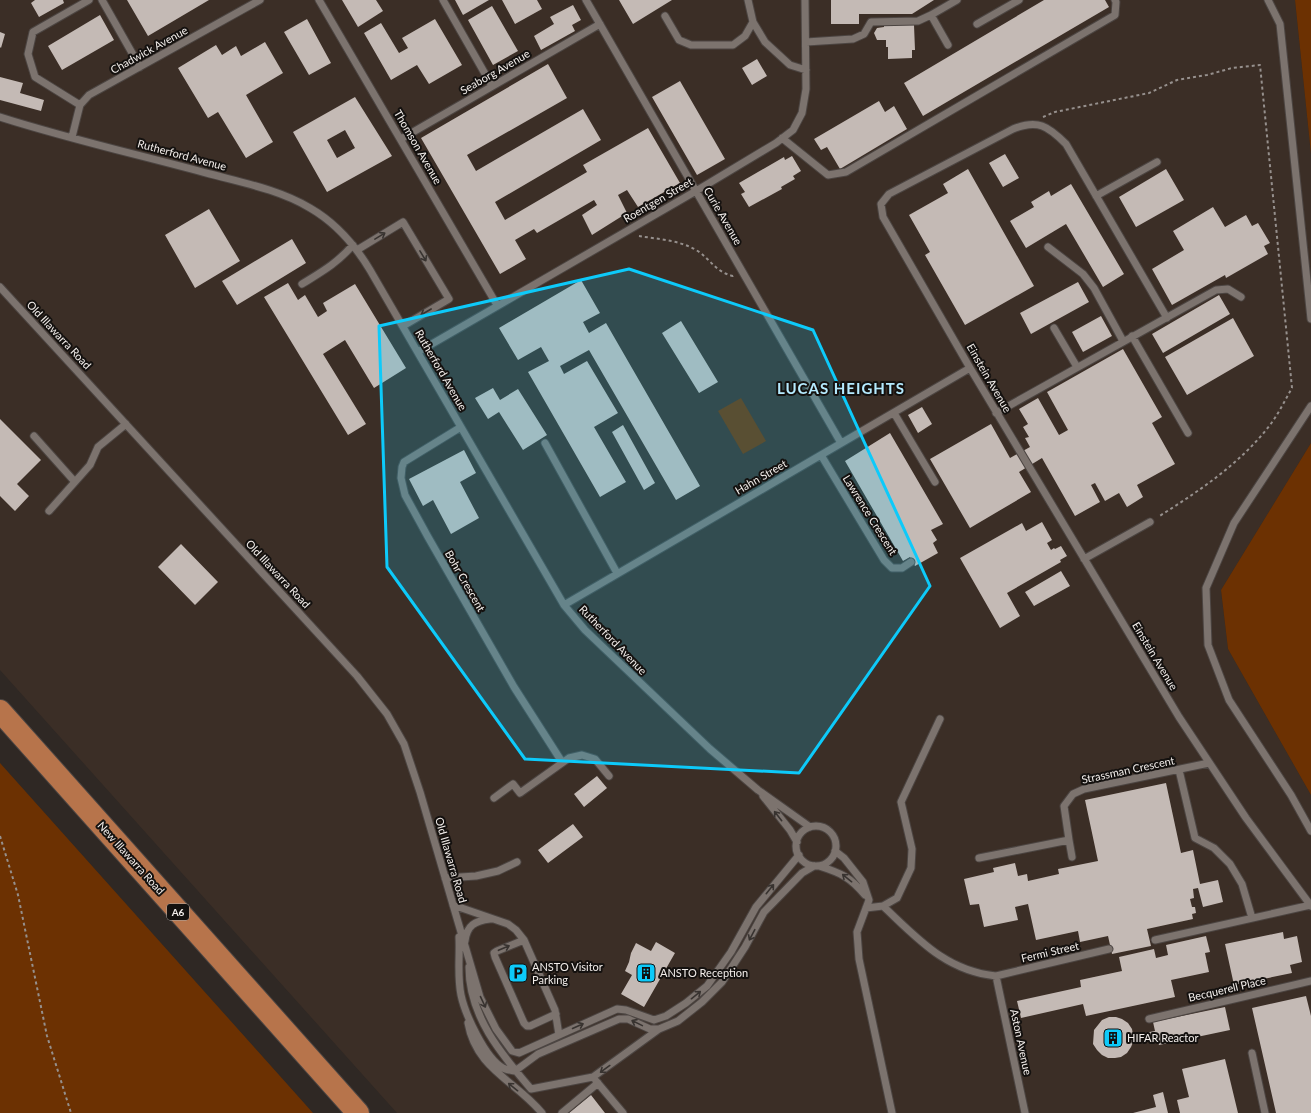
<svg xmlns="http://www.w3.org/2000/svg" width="1311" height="1113" font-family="Lato,sans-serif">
<rect width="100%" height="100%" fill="#2f2824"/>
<!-- built -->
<path fill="#3b2e26" d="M0 0H1295L1311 154V443L1221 590 1228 649 1311 795V1113H397L0 670Z"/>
<!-- green -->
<path fill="#6c3102" d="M1295 0H1311V154Z
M741 398 766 441 743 454 718 411Z
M1311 443V795L1228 649 1221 590Z
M0 763 313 1113H0Z"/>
<!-- building -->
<path fill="#c4bab5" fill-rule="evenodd" d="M35 0H63L64 3 39 17 31 3Z
M127 0H209L148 36Z
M342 0H376L383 11 358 27Z
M455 0H489L463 15Z
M502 0H537L542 9 515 24Z
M619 0H672L633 24Z
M831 0H934L912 14H859V24H831Z
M1044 0H1105L1109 7 923 116 904 83Z
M573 5 581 20 572 25 575 31 541 50 534 36 554 24 550 17Z
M492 6 518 51 493 65 468 20Z
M100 15 114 40 62 70 48 46Z
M307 19 331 63 309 75 284 32Z
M435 19 462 65 429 84 417 65 391 80 364 33 381 23 399 53 408 48 402 38Z
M884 25H914L915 50H912V58L888 59V47H886V40H877L874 33 877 28 884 27Z
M0 32 5 34 1 48 0 47Z
M265 42 283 73 246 95 273 142 246 158 218 112 208 118 178 68 216 45 222 55 236 46 241 56Z
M757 59 767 76 752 85 742 68Z
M548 64 567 98 467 155 476 171 583 109 601 140 495 202 505 220 587 172 583 165 648 128 680 183 638 207 627 190 618 195 627 213 592 235 582 215 597 205 594 200 537 233 534 229 515 240 526 259 500 274 421 138Z
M0 77 23 83 20 93 44 100 41 111 0 100Z
M680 81 725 159 697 175 652 97Z
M355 97 392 156 327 192 293 132ZM345 130 355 148 337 158 327 140Z
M879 101 885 112 894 106 907 129 840 169 827 147 821 150 814 139Z
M1005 154 1019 178 1003 187 989 163Z
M792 156 801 171 793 176 795 179 781 187 782 189 749 207 741 194 745 192 739 183 784 157 785 160Z
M968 169 1034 286 965 325 925 255 930 252 909 215 948 193 943 184Z
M1166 169 1184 200 1136 227 1119 197Z
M1071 184 1124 274 1103 287 1066 224 1026 248 1010 221 1034 207 1031 202 1049 191 1051 196Z
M1213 207 1225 227 1246 215 1252 226 1258 223 1270 243 1264 246 1268 254 1226 278 1225 275 1172 305 1152 269 1184 250 1173 231Z
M209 209 240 261 195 288 165 235Z
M292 239 306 263 237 305 222 281Z
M581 280 600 313 583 322 589 333 606 323 700 486 676 500 589 350 560 366 564 374 587 361 618 413 594 427 626 482 600 497 528 372 549 361 541 347 518 360 499 328Z
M1078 282 1089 302 1031 334 1020 313Z
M288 283 298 300 305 295 318 317 327 311 323 303 355 284 406 368 374 388 345 340 323 354 366 424 348 435 264 297Z
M1219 295 1230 314 1163 353 1152 334Z
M1101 316 1112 336 1083 352 1072 332Z
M1233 318 1254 356 1187 395 1165 357Z
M681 321 718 382 699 393 662 333Z
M1123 349 1162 417 1152 423 1175 464 1137 485 1143 497 1127 507 1119 493 1105 501 1095 483 1091 485 1100 502 1075 516 1042 458 1019 472 1031 492 970 528 930 459 991 424 1010 458 1030 447 1025 438 1029 437 1023 427 1028 424 1019 409 1038 398 1059 435 1068 430 1047 392Z
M493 388 500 400 518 389 547 435 523 450 499 412 488 419 475 398Z
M922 407 932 424 918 433 908 415Z
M0 419 41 460 17 484 29 496 15 511 0 496Z
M623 425 655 483 644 490 612 432Z
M890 433 943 524 931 530 937 540 933 543 938 553 915 566 910 557 903 561 845 461Z
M464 450 476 473 460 482 479 518 451 534 433 500 423 506 409 479Z
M1042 522 1052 540 1047 543 1051 550 1054 548 1055 549 1061 546 1067 556 1060 560 1061 562 1007 593 1020 616 1000 628 960 558 1022 523 1026 531Z
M181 544 218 582 195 605 158 567Z
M1061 571 1070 586 1034 606 1025 592Z
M597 776 607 788 584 807 574 794Z
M1166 783 1181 853 1193 850 1200 884 1218 880 1223 902 1203 907 1198 888 1193 889 1194 898 1190 899 1192 907H1195L1196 913 1192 914 1193 919 1147 929 1151 946 1112 954 1108 936 1080 942 1078 931 1036 940 1028 904 1015 907 1018 920 984 927 979 904 970 905 964 879 994 872 993 868 1015 863 1018 876 1027 874 1028 881 1059 874 1058 869 1098 861 1085 800Z
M573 824 583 837 548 863 538 850Z
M1283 932 1284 939 1297 936 1302 962 1290 965 1292 973 1234 985 1225 944Z
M1206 936 1210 952 1205 953 1209 972 1171 980 1175 997 1086 1016 1083 1004 1021 1018 1017 1001 1081 987 1080 980 1122 971 1119 957 1154 949 1156 958 1168 955 1166 945Z
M656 942 675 953 644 1007 621 994 632 975 625 971 629 962 631 953 636 943 651 951Z
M1306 996 1311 1016V1113H1276L1252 1008Z
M1225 1007 1230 1030 1159 1045 1156 1035 1134 1040 1131 1047 1127 1053 1121 1057 1115 1058H1108L1102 1055 1097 1050 1093 1044 1094 1030 1102 1020 1109 1017H1116L1122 1019 1128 1023 1132 1029 1133 1035 1155 1031 1153 1022Z
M1225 1059 1238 1113H1180L1177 1100 1189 1097 1182 1069Z
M1163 1092 1168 1113H1133L1156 1107 1153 1095Z
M591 1095 605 1113H569Z"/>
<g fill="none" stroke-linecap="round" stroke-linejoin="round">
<defs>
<path id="service" d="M102 0 140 67
M319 0 497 305
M443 0 492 86
M586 0 841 443
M748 0 753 22 765 42 790 65 806 70
M1268 0 1280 24 1311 319
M931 15 948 45
M665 16 679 40 691 45H733L745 36 753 22
M977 24 1019 0
M806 42 853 39 864 34 871 22 918 21 931 15 957 0
M80 105 35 77 28 54 33 32 89 0
M0 117C69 139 140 155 210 174 244 183 280 190 310 208 336 223 355 245 370 270L564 605 585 630 710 749 758 790 810 827
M72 137 80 105 89 95 260 0
M782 138 828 175 846 172 1115 15 1116 2 1115 0
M401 139 600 24
M1096 196 1157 162
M1048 247 1083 274 1094 288 1123 341
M357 250 403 222 449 299 403 326
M302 284C323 271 336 264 353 245
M0 287 357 676 387 714 404 744 420 792 480 997 496 1029 512 1051 519 1053 617 1009 626 1010 654 1020 666 1016 686 1003 707 986 731 952 756 907 799 855
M1167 318 1066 144C1048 126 1038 119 1013 129L889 194 881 204 883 217 970 368 1179 717 1246 818 1311 906
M1054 328 1077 367
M1132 336 1188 433
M418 352 696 191 776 143 793 130 802 113 806 89 805 0
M1311 406 1234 523 1206 588 1208 645 1229 700 1291 795 1311 831
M894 413 935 482
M996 413 1216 290 1228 289 1241 297
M461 427 404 462 402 467 401 478 405 495 428 537 514 687 562 762
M34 436 75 482
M545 443 617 573
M821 455 884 560 892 568H902L911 562
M49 511 90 465 98 447 126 424
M1084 559 1150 522
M564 605 970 368
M1179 770 1195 838 1214 848 1230 864 1242 884 1252 918
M763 796 790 830 797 842
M494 798 513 784 520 793 569 758 582 755 595 759 609 776
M796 846a20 20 0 1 1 40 0a20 20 0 1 1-40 0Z
M1069 840 1072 857
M835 851 844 858 863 882 869 900 857 932 859 959 892 1113
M979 858 1069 840 1064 806 1073 794 1084 789 1209 763
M819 866C841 873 850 877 865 895
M445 878 476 876 498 871 517 862
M453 905 508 924 516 930 524 940 555 1010 559 1035
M883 906C918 939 946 971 996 976L1109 949
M866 908 883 906 897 898 911 868 912 849 901 802 940 719
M459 937C460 956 457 976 461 995 465 1014 485 1058 503 1068 506 1070 511 1070 515 1071L538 1054 619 1019H628L650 1029H659L678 1021 702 1002 722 982 745 947 764 912 802 873 814 866
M524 940 497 951 494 953 495 957 524 1023 527 1026H530L556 1014
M1155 940 1311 905
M465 941C467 925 475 921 490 919
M469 967C469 1016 501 1054 531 1089L593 1077 659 1029
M996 976 1025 1113
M1149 1019 1311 981
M468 1023C476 1069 516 1081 542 1113
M1252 1053 1265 1113
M596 1081 623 1113
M562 1113 598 1083"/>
<path id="trunk" d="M0 711 358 1113"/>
</defs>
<!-- service casing -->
<use href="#service" stroke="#4c4542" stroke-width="9"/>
<!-- trunk casing -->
<use href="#trunk" stroke="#4c4542" stroke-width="24"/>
<!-- path -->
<path stroke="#96908d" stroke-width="2" stroke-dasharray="3 3" stroke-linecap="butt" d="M1043 117 1055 112 1149 93 1177 80 1207 75 1232 68 1260 65 1292 388C1285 400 1279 413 1270 425 1240 464 1199 491 1158 517
M639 236C657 239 679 240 696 250 710 258 715 272 733 276L735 275
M0 836 18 895 47 1036 71 1113"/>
<!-- service -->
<use href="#service" stroke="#7c736e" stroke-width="7"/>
<!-- trunk -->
<use href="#trunk" stroke="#b7744b" stroke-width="22"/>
</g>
<!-- one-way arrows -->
<defs><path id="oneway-shaft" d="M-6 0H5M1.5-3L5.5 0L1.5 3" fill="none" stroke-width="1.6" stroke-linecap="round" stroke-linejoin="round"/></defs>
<g stroke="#383330">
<use href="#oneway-shaft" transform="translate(380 236) rotate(-31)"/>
<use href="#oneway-shaft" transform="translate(423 256) rotate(59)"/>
<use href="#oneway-shaft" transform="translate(426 312) rotate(150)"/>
<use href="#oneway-shaft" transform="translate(778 816) rotate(-128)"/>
<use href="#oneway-shaft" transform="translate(847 878) rotate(-141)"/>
<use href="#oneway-shaft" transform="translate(770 889) rotate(-51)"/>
<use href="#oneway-shaft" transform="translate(752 935) rotate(118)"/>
<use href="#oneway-shaft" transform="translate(504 948) rotate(-23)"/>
<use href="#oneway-shaft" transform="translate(696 995) rotate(-39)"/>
<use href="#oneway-shaft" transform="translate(483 1002) rotate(65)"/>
<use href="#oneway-shaft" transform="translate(637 1023) rotate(-154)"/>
<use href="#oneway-shaft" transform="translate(578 1026) rotate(-24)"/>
<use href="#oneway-shaft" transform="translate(605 1069) rotate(144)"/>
<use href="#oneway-shaft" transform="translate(513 1087) rotate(-141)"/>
</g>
<!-- marked area -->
<path fill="#0dcafa" fill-opacity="0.2" stroke="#0dcafa" stroke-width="3" stroke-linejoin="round" d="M629 269 813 330 930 586 799 773 525 759 387 567 379 326Z"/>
<!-- icons -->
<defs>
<symbol id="parking-square" viewBox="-11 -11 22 22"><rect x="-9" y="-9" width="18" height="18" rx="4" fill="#0dcafa" stroke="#14110f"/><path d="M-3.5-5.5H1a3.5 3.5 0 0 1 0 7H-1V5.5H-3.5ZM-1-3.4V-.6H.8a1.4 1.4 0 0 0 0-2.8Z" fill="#111"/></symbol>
<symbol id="building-square" viewBox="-11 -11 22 22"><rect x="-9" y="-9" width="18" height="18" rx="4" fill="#0dcafa" stroke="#14110f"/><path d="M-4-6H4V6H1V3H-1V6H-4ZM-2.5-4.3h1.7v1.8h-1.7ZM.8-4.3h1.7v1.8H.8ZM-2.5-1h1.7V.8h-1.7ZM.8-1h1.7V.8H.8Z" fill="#111"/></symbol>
</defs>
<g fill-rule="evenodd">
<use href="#parking-square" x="507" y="962" width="22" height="22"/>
<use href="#building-square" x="635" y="962" width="22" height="22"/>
<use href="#building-square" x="1102" y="1027" width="22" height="22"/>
</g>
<g text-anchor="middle" stroke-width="4" stroke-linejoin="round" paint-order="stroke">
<!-- shield labels -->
<rect fill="#14110f" stroke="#b0aca9" stroke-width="1" x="167" y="904" width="22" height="16" rx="3"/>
<g font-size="10" font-weight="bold" fill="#f3eeeb">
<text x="178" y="916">A6</text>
</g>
<!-- street labels -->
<g font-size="11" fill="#f3eeeb" stroke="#14110f">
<text transform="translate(149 50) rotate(-29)" y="4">Chadwick Avenue</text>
<text transform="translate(495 72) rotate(-30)" y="4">Seaborg Avenue</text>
<text transform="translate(418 147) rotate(60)" y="4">Thomson Avenue</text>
<text transform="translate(182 155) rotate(15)" y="4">Rutherford Avenue</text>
<text transform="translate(658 200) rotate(-30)" y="4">Roentgen Street</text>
<text transform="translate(723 216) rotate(60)" y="4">Curie Avenue</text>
<text transform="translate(59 335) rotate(47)" y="4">Old Illawarra Road</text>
<text transform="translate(441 370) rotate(60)" y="4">Rutherford Avenue</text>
<text transform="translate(989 378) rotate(60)" y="4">Einstein Avenue</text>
<text transform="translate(761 477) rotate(-30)" y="4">Hahn Street</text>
<text transform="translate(870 515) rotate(58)" y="4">Lawrence Crescent</text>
<text transform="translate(278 574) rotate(47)" y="4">Old Illawarra Road</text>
<text transform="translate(465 581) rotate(60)" y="4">Bohr Crescent</text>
<text transform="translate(613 640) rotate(46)" y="4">Rutherford Avenue</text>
<text transform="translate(1155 656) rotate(59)" y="4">Einstein Avenue</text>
<text transform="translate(1128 770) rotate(-12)" y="4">Strassman Crescent</text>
<text transform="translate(131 858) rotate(48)" y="4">New Illawarra Road</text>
<text transform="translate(451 860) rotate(74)" y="4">Old Illawarra Road</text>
<text transform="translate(1050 952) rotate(-13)" y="4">Fermi Street</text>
<text transform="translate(1227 989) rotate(-13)" y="4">Becquerell Place</text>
<text transform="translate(1021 1042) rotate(78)" y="4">Aston Avenue</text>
</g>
<!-- poi labels -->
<g font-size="11" fill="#f3eeeb" stroke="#14110f" text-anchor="start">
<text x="532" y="971">ANSTO Visitor<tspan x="532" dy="13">Parking</tspan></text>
<text x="660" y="977">ANSTO Reception</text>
<text x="1127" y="1042">HIFAR Reactor</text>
</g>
<!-- district labels -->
<g font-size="15" font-weight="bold" letter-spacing="1" fill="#b5eafe" stroke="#14110f">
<text x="841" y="394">LUCAS HEIGHTS</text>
</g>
</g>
</svg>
